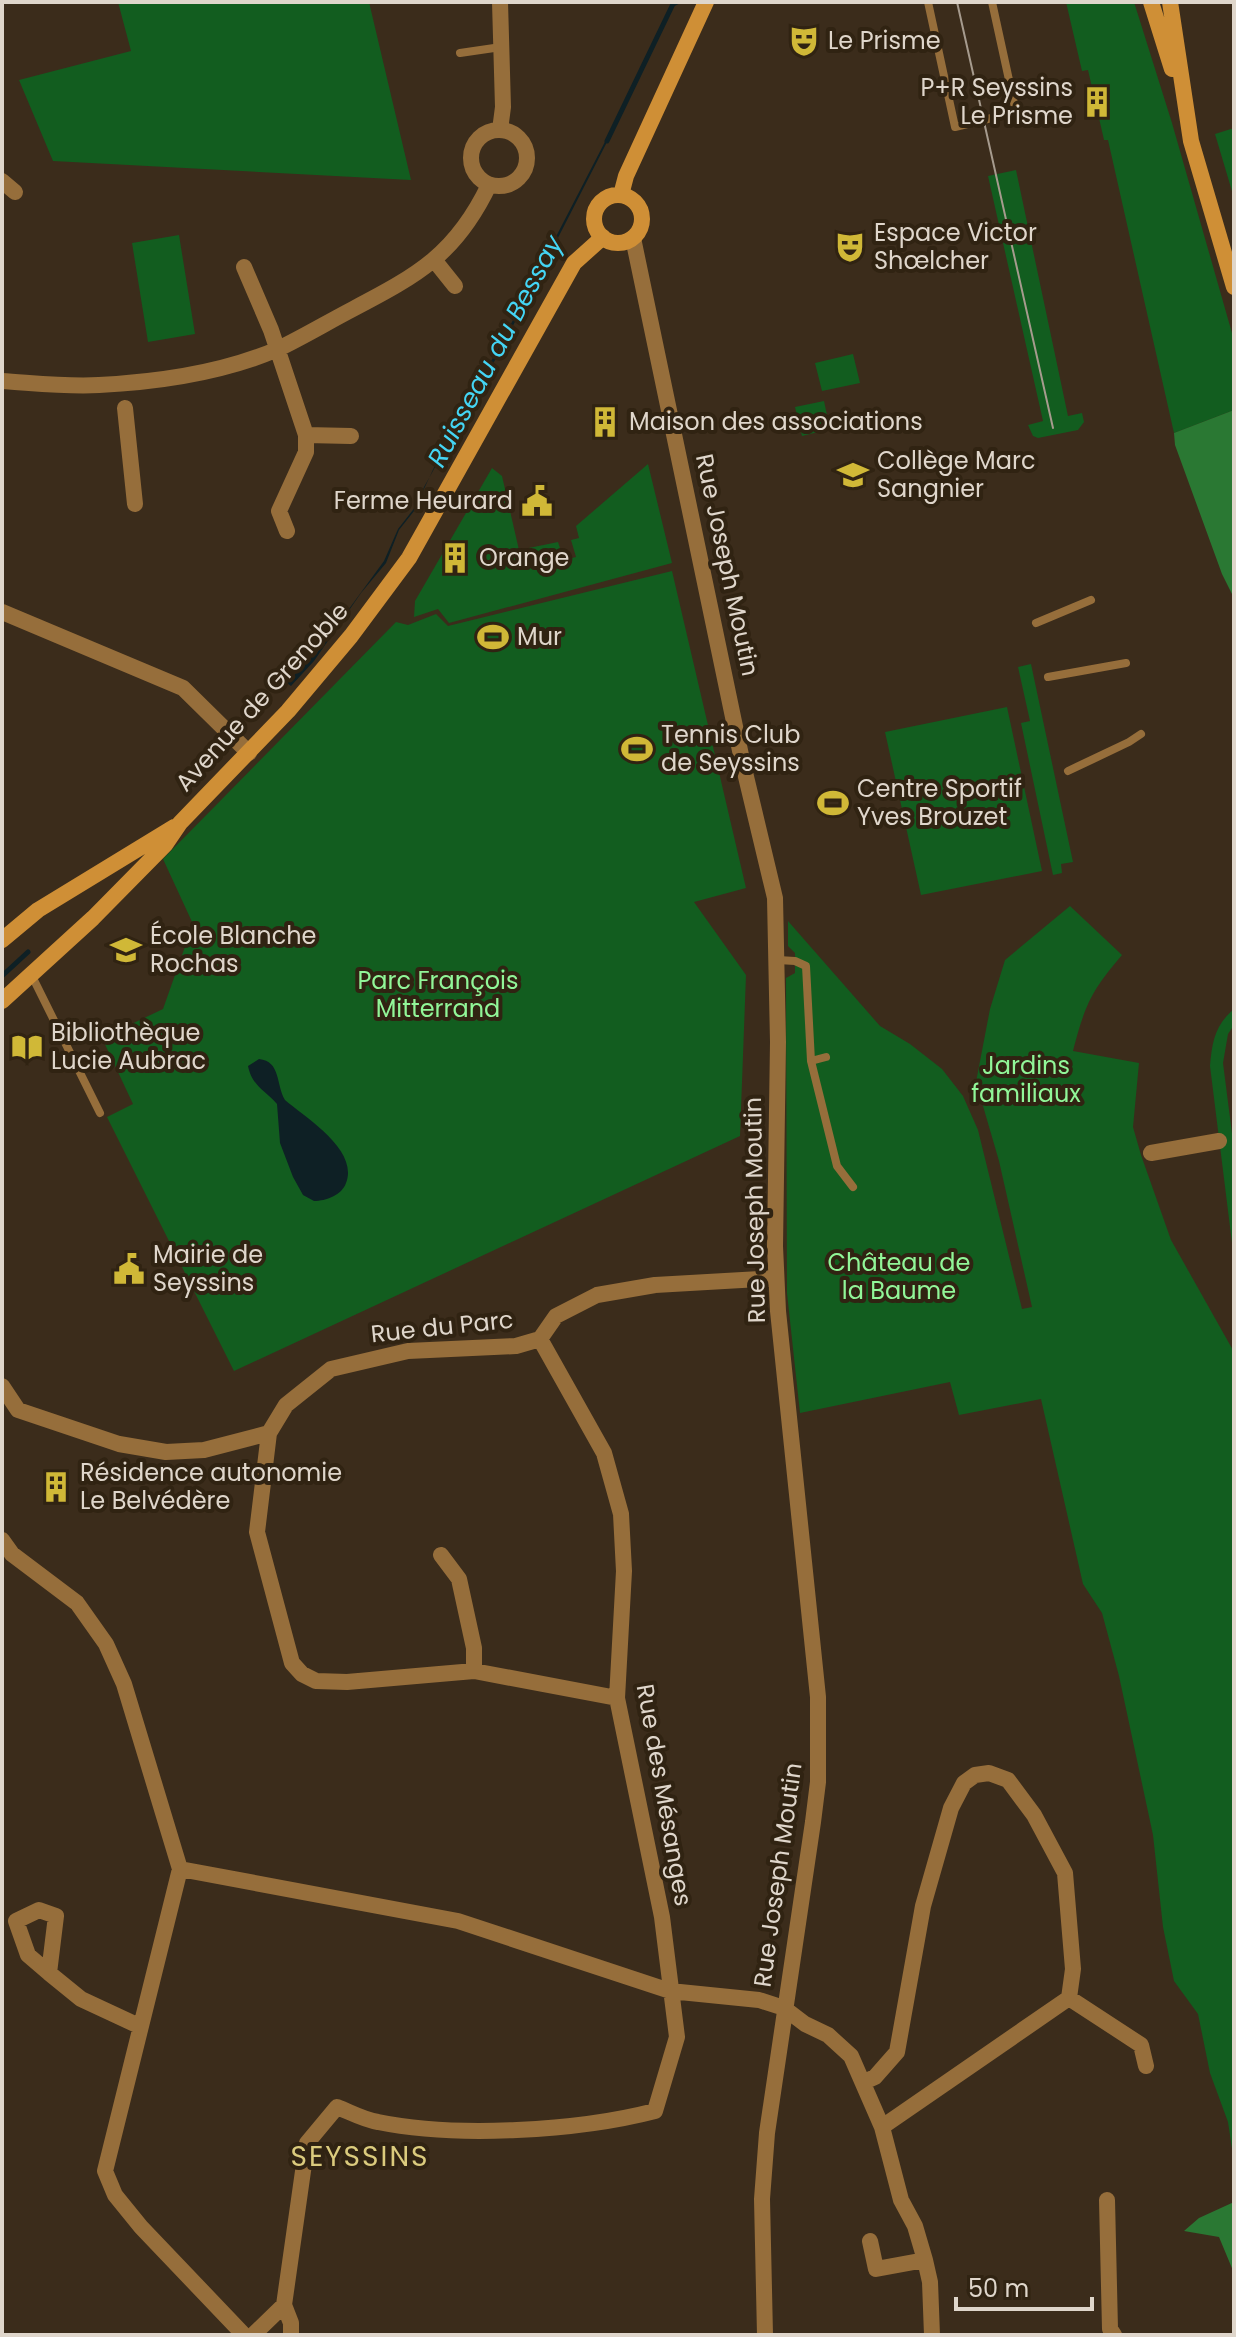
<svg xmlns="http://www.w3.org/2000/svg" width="1236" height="2337" font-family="Poppins,sans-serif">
<rect width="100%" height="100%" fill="#3b2c1b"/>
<!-- green -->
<path fill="#125d1f" d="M118 2H369L411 180 53 161 19 80 131 51Z
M1066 2H1134L1172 123 1234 340V410L1174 433 1108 140H1104L1088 70 1082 71Z
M1234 128V198L1215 134Z
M1016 170 1068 416 1082 413 1084 422 1078 430 1038 438 1033 436 1028 425 1043 421 988 176Z
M179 235 195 334 148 342 132 243Z
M853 354 860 383 822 391 815 363Z
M824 401 830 429 802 436 795 407Z
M648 464 672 563 449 623 438 609 414 617 415 601 492 468 502 476 519 550 558 542 564 560 576 557 571 540 579 538 576 526Z
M672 571 746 888 694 902 746 975 740 1136 234 1371 107 1117 133 1104 102 1038 163 1009 193 924 163 859 396 622 408 625 436 614 448 626Z
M1031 664 1073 862 1061 864 1062 873 1053 875 1021 723 1030 721 1018 667Z
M1007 707 1042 871 921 895 885 732Z
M1070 906 1122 955C1091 991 1085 1005 1073 1051L1139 1063 1133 1127 1141 1155 1171 1240 1234 1352V2162L1228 2122 1210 2073 1198 2014 1174 1981 1163 1927 1153 1835 1119 1676 1102 1613 1083 1584 1041 1399 959 1415 950 1382 800 1413 787 1293 786 978 795 973V953L788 946V921L880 1026 910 1044 942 1069 963 1096 978 1130 1022 1309 1032 1307 999 1161 976 1082 990 1009 1005 960Z
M1234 1009V1025L1228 1034 1223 1063 1234 1149V1259L1210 1066C1212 1042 1215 1025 1234 1009Z"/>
<!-- forest -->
<path fill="#2a7833" d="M1234 410V598L1222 574 1175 445 1174 433Z
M1234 2202V2273L1219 2237 1184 2231 1199 2218Z"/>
<!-- water -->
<path fill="#0e2025" d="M609 134 606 144 499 353 424 487 418 506 399 530 386 563 361 593 314 661 291 686 287 683 314 653 316 654 384 561 398 529 416 506 452 429 498 349Z
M259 1059C281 1061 276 1085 285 1100 306 1118 359 1150 346 1183 342 1195 326 1201 314 1201L303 1195 293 1177 280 1143 277 1104C265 1090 252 1086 248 1066Z"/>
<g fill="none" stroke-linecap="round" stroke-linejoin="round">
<!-- stream -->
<path stroke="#0e2025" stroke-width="5" d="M607 141 673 4 677 2
M2 976 28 952"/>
<!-- lane -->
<path stroke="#966e3b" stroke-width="8" d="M928 2 955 127 1016 112 992 2
M460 53 501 47
M1036 623 1091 600
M1048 677 1126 663
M1068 771 1129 742 1141 734
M778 960 795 961 806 966 811 1061
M32 976 100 1113
M826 1057 811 1061 837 1166 853 1187"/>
<!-- street -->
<path stroke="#966e3b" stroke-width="16" d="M500 2 503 107 500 130
M471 158a28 28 0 1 1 56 0a28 28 0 1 1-56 0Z
M2 181 15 192
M633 238 742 760 775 898 778 1042 775 1246 778 1311 818 1697V1782L813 1822 767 2133 762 2199 765 2335
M435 261 455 286
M244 267 271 330 306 435V452L279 511 287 531
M2 381C34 383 67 387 99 385 159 382 222 373 278 349 303 337 328 322 353 309 418 275 456 254 489 185
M125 408 135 504
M306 435 351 436
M2 612 183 688 249 753
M1151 1153 1219 1141
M2 1386 18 1410 119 1444 166 1452 204 1450 269 1433 286 1405 331 1369 408 1351 516 1346 540 1339 556 1316 597 1295 655 1285 776 1278
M269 1433 257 1532 292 1663 302 1674 316 1681 347 1682 474 1671 617 1698
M2 1540 12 1554 77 1603 106 1644 124 1684 180 1869 458 1921 670 1991 759 2000 784 2008 805 2024 828 2035 851 2056 882 2127 901 2200 915 2226 925 2260 930 2282 932 2335
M441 1555 459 1579 474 1648V1671
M180 1869 105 2171 115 2195 141 2227 244 2335
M49 1973 28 1955 16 1921 39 1910 56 1916 49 1973 81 1999 139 2026
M1069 1998 1141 2045 1146 2066
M864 2082 875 2077 897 2052 923 1906 951 1808 964 1783 975 1775 989 1773 1008 1780 1034 1815 1065 1873 1073 1969 1069 1998 882 2127
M1107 2200 1110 2329 1114 2335
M870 2241 876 2269 925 2260
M253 2335 284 2305
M291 2335V2323L284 2305 307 2143 337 2107C350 2112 364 2120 378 2122 456 2138 578 2131 655 2111L677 2037 662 1917 617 1698 624 1571 621 1514 604 1453 540 1339"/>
<!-- secondary -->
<path stroke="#cf8f36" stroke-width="16" d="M1151 2 1172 69
M1170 2 1191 141 1234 287
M621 195 626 176 706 2
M594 219a24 24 0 1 1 48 0a24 24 0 1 1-48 0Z
M2 940 38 910 174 827
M2 1001 93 918 165 845 180 823 288 711 351 636 409 558 574 263 603 237"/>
<!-- tram -->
<path stroke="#a69b8e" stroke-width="2" d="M957 2 1053 428"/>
</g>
<!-- icons -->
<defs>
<symbol id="theatre-bare" viewBox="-9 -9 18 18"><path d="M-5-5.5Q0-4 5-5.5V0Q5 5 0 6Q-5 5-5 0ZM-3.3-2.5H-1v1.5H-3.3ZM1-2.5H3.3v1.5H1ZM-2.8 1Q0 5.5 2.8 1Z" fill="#d0b837" stroke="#302312" stroke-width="2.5" paint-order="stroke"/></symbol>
<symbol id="building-bare" viewBox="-9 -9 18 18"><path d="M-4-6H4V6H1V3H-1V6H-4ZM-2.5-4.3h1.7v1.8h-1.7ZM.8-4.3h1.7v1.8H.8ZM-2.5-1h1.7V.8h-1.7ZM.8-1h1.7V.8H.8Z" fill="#d0b837" stroke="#302312" stroke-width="2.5" paint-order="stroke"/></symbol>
<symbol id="school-bare" viewBox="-9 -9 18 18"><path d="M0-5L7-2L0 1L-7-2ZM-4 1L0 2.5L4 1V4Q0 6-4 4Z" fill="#d0b837" stroke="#302312" stroke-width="2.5" paint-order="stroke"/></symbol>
<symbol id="civic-bare" viewBox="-9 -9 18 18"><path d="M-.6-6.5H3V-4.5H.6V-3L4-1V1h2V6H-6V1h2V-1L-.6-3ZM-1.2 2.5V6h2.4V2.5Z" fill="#d0b837" stroke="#302312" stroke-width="2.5" paint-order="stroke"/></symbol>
<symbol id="stadium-bare" viewBox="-9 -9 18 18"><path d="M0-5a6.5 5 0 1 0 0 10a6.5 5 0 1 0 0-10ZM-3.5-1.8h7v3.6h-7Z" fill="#d0b837" stroke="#302312" stroke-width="2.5" paint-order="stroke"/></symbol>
<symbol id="library-bare" viewBox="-9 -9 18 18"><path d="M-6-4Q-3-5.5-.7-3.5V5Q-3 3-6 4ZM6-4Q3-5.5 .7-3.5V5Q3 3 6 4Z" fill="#d0b837" stroke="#302312" stroke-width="2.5" paint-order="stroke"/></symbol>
</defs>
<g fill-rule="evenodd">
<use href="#theatre-bare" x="782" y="19" width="44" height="44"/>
<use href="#building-bare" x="1075" y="80" width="44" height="44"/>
<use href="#theatre-bare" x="828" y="225" width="44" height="44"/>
<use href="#building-bare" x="583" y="400" width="44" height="44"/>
<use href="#school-bare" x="831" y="453" width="44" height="44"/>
<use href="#civic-bare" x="515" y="479" width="44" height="44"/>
<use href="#building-bare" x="433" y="536" width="44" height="44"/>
<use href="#stadium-bare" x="471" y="615" width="44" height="44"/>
<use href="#stadium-bare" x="615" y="727" width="44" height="44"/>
<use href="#stadium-bare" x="811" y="781" width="44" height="44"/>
<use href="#school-bare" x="104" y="928" width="44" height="44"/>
<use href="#library-bare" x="5" y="1025" width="44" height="44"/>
<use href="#civic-bare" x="107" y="1247" width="44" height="44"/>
<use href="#building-bare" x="34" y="1465" width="44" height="44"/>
</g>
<g text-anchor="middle" stroke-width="8" stroke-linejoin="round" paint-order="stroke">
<!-- poi labels -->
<g font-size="24" fill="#dfd6cb" stroke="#302312" text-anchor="start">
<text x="828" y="49">Le Prisme</text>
<text x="1073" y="96" text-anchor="end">P+R Seyssins<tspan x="1073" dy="28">Le Prisme</tspan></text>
<text x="874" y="241">Espace Victor<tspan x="874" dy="28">Shœlcher</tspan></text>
<text x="629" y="430">Maison des associations</text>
<text x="877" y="469">Collège Marc<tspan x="877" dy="28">Sangnier</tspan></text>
<text x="513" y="509" text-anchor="end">Ferme Heurard</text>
<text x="479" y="566">Orange</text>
<text x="517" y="645">Mur</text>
<text x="661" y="743">Tennis Club<tspan x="661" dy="28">de Seyssins</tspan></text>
<text x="857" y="797">Centre Sportif<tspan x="857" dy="28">Yves Brouzet</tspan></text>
<text x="150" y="944">École Blanche<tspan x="150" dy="28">Rochas</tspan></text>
<text x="51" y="1041">Bibliothèque<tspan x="51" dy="28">Lucie Aubrac</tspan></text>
<text x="153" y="1263">Mairie de<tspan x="153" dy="28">Seyssins</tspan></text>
<text x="80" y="1481">Résidence autonomie<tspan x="80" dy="28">Le Belvédère</tspan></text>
</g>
<!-- street labels -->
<g font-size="24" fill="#dfd6cb" stroke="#302312">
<text transform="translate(727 565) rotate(78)" y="8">Rue Joseph Moutin</text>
<text transform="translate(262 697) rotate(-48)" y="8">Avenue de Grenoble</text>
<text transform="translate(755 1210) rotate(-91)" y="8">Rue Joseph Moutin</text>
<text transform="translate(442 1327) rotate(-6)" y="8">Rue du Parc</text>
<text transform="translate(664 1795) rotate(80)" y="8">Rue des Mésanges</text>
<text transform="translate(778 1875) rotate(-82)" y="8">Rue Joseph Moutin</text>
</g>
<!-- park labels -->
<g font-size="24" fill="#91f698" stroke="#302312">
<text x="438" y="989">Parc François<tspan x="438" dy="28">Mitterrand</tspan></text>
<text x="1026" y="1074">Jardins<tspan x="1026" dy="28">familiaux</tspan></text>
<text x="899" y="1271">Château de<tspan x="899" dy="28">la Baume</tspan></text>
</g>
<!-- water labels -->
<g font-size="26" font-style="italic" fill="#44d5f4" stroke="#302312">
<text transform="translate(495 351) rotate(-62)" y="9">Ruisseau du Bessay</text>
</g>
<!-- quarter labels -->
<g font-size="28" letter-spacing="2" fill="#dbcb7d" stroke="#302312">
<text x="360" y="2166">SEYSSINS</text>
</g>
</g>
<!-- border -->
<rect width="1236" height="2337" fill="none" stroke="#dfd6cb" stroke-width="8"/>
<!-- scale -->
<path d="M956 2297v12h136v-12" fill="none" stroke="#dfd6cb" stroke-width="4"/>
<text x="968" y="2297" font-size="24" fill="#dfd6cb" stroke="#302312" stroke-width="6" paint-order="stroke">50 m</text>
</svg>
